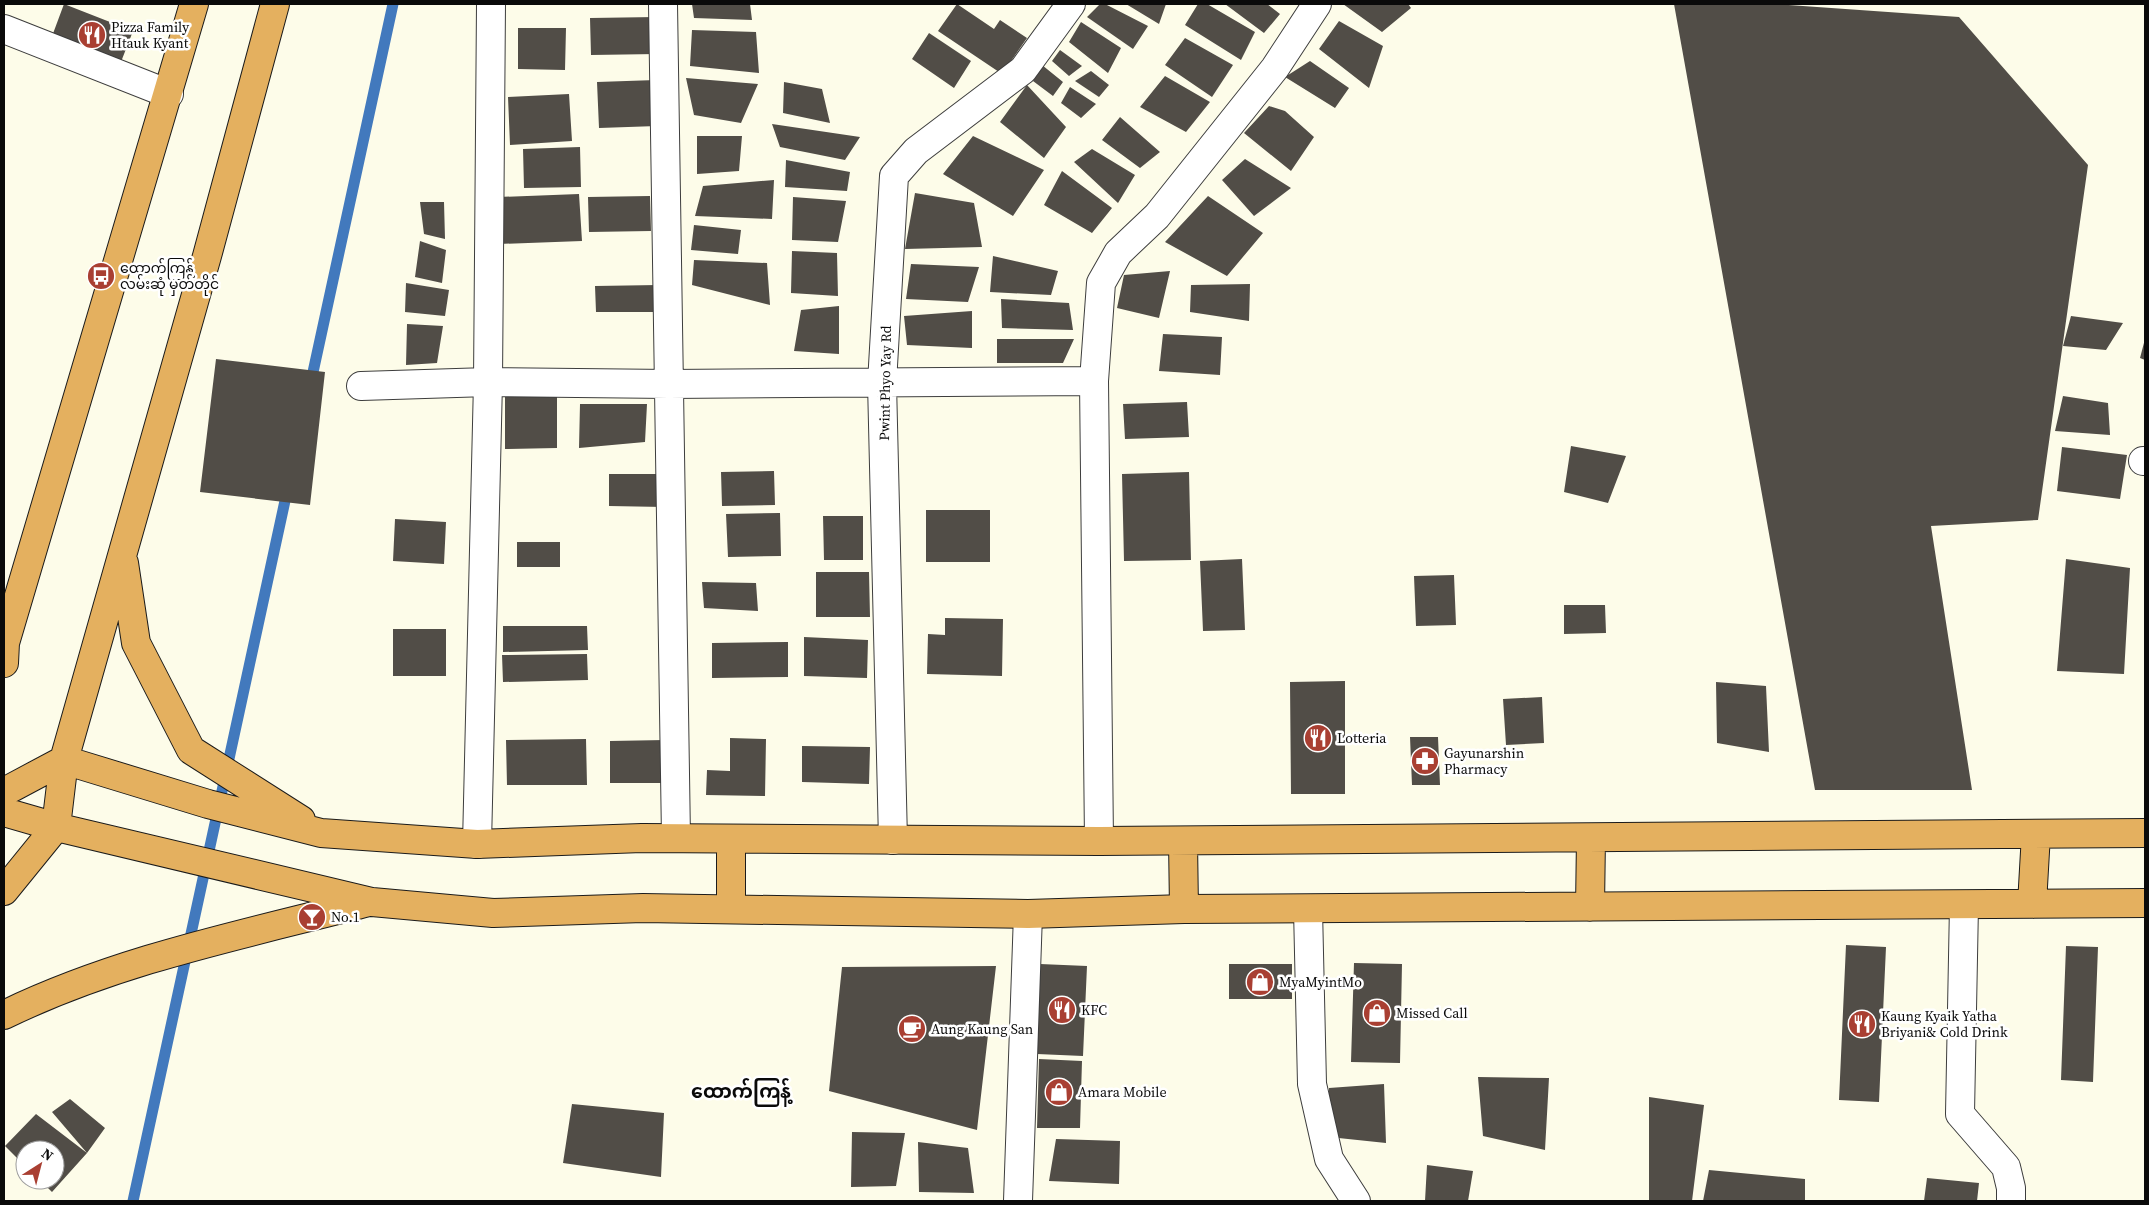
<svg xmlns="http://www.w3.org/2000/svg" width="2149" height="1205" font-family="'Source Serif 4','Noto Sans Myanmar',serif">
<rect width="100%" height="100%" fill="#fdfce9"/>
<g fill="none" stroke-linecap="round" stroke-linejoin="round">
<!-- stream -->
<path stroke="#4279bd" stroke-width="11" d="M310 386 393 4
M133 1201 288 487"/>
</g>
<!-- building -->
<path fill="#514d47" d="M64 4 133 31 119 67 51 39Z
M692 4H750L752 20 694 18Z
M957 4 994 29 1000 20 1027 38 1002 74 938 31Z
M1100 4H1105L1148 26 1133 49 1087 17Z
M1126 4H1166L1159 24Z
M1198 4H1207L1255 32 1241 60 1185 25Z
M1225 4H1267L1280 14 1264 33Z
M1343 4H1408L1411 8 1382 32Z
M1674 4H1773L1959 17 2088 165 2038 520 1931 526 1972 790H1815Z
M656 17 657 54 591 55 590 18Z
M1339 21 1383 46 1369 88 1319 49Z
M1081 22 1121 48 1108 73 1069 42Z
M518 28H566L565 70 518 69Z
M692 30 756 32 759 73 690 66Z
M929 33 971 61 954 88 912 59Z
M1185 38 1233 65 1212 97 1165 65Z
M1060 50 1082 66 1069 76 1052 61Z
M1310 61 1349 88 1335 108 1285 77Z
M1042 65 1063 82 1053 96 1033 81Z
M1091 71 1109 85 1099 97 1075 81Z
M1165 76 1210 102 1186 132 1140 107Z
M686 78 758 84 741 123 694 115Z
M656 80 657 126 599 128 597 82Z
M784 82 822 89 830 123 783 113Z
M1027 85 1066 127 1044 158 1000 122Z
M1070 87 1096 104 1081 118 1061 103Z
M569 94 572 141 510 145 508 97Z
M1269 106 1285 111 1314 137 1291 171 1244 133Z
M1120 117 1160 152 1140 168 1102 140Z
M772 124 860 137 845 160 780 147Z
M697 136H742L739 171 697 174Z
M973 136 1044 170 1013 216 943 174Z
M580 147 581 187 524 188 523 149Z
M1092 149 1135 175 1118 203 1074 162Z
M1245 159 1291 188 1254 216 1222 180Z
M786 160 850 172 847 191 785 187Z
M1062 171 1112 208 1092 233 1044 205Z
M774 180 772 219 695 216 703 186Z
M915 193 974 203 982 247 905 249Z
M579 194 582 241 499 244 498 197Z
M650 196 651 231 589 232 588 197Z
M1208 196 1263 233 1227 276 1165 242Z
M793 197 846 201 838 242 792 240Z
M420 202H444L445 239 424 234Z
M694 225 741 230 738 254 691 250Z
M420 241 446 250 442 283 415 277Z
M792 251 837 253 838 296 791 293Z
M993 256 1058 271 1051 295 990 292Z
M694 260 767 263 770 305 692 285Z
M911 264 979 267 968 302 906 299Z
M1170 271 1159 318 1117 308 1124 275Z
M406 283 449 290 445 316 405 312Z
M1250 284 1249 321 1190 312 1191 285Z
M658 285 659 312H596L595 286Z
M1001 299 1069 303 1073 330 1002 328Z
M839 306V354L794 351 801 310Z
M972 311V348L907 345 904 316Z
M2071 316 2123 323 2106 350 2063 346Z
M407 324 443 326 437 363 406 365Z
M1163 334 1222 337 1220 375 1159 371Z
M997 339H1074L1063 363H997Z
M2145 339V360L2140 358Z
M216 359 325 372 310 505 200 492Z
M505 390H557V448L505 449Z
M2063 396 2108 403 2110 435 2055 431Z
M1187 402 1189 437 1125 439 1123 404Z
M580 404H647L645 442 579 448Z
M1571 446 1626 456 1608 503 1564 492Z
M2062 447 2127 455 2120 499 2057 491Z
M774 471 775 505 722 506 721 472Z
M1189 472 1191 560 1124 561 1122 474Z
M609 474H665L664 507 609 506Z
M926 510H990V562H926Z
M780 513 781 556 728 557 726 514Z
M823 516H863V560H824Z
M395 519 446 522 444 564 393 561Z
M517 542H560V567H517Z
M1242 559 1245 630 1203 631 1200 561Z
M2066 559 2130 568 2124 674 2057 671Z
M816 572H869L870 617H816Z
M1454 575 1456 625 1416 626 1414 576Z
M702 582 756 583 758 611 704 608Z
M1564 605H1605L1606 633 1564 634Z
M945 618 1003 619 1002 676 927 674 928 634 945 635Z
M503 626H587L588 650 503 652Z
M393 629H446V676H393Z
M804 637 868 640 867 678 804 676Z
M788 642V677L712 678V643Z
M587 654 588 680 503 682 502 655Z
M1345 681V794H1291L1290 682Z
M1716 682 1766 686 1769 752 1717 743Z
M1542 697 1544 743 1506 745 1503 699Z
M1410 737H1438L1440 785H1412Z
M730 738 766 739 765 796 706 795 707 770 730 771Z
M586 739 587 785H507L506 740Z
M665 740 666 783H610V741Z
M802 746 870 747 869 784 802 782Z
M1846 945 1886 947 1879 1102 1839 1100Z
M2066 946 2098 947 2093 1082 2061 1080Z
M1354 963 1402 964 1400 1063 1351 1062Z
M1040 964 1087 966 1083 1056 1037 1054Z
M1229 964H1292V999H1229Z
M996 966 977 1130 829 1091 842 967Z
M1039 1059 1082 1061 1080 1128H1037Z
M1478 1077 1549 1078 1545 1150 1483 1136Z
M1384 1084 1386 1143 1329 1137V1088Z
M1649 1097 1704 1105 1692 1201H1649Z
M70 1099 105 1128 87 1153 52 1112Z
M572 1104 664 1113 661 1177 563 1163Z
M36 1114 87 1153 52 1192 40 1180H55V1150H25V1166L5 1146Z
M852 1132 905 1133 896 1186 851 1187Z
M1056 1139 1120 1141 1119 1184 1049 1181Z
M918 1142 968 1148 974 1193 919 1192Z
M1427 1165 1473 1171 1468 1201H1425Z
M1709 1170 1805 1179V1201H1703Z
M1927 1178 1979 1183 1977 1201H1924Z"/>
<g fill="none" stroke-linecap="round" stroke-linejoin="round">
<defs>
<path id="minor" d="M663 4 676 838
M4 29 169 94
M361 386 488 382 669 384 1094 381
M2143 461H2145
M893 840 882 383 894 176 916 151 1023 70 1071 4
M1099 841 1094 381 1101 283 1118 253 1157 216 1275 68 1317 4
M477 844 488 382 491 4
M1964 905 1960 1114 2006 1167 2011 1188V1201
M1308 909 1312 1084 1329 1159 1356 1201
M1018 1201 1028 914"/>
<path id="highway" d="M124 563 136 643 191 750 301 820
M4 663 5 643 194 4
M4 792 64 760 208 804 321 833 477 844 642 838 1099 841 2145 833
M4 812 56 827 372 902 493 913 643 908 1028 914 1184 909 2145 903
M1183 841 1184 909
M4 891 56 827 64 760 207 256 275 4
M2032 904 2036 834
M1590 907 1591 838
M731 909V839
M4 1015C119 959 246 934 369 902"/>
</defs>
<!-- minor casing -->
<use href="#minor" stroke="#3d3d3d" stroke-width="30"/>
<!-- highway casing -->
<use href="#highway" stroke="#1b1b1b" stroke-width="30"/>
<!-- minor -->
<use href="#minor" stroke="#fff" stroke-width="28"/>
<!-- highway -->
<use href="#highway" stroke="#e4b05f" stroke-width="28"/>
</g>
<!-- icons -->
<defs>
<symbol id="restaurant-disc" viewBox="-11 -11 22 22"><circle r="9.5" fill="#a93f32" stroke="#fff"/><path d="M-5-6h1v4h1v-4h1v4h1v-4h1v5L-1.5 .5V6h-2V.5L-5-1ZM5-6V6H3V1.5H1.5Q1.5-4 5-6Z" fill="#fff"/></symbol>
<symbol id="bus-disc" viewBox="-11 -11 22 22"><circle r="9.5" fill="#a93f32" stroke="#fff"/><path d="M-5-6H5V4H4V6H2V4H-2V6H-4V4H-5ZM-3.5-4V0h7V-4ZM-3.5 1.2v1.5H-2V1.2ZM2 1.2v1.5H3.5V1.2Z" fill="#fff"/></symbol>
<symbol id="pharmacy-disc" viewBox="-11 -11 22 22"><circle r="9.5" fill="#a93f32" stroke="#fff"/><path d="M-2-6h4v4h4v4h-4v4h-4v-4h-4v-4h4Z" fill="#fff"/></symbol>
<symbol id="bar-disc" viewBox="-11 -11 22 22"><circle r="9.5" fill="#a93f32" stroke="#fff"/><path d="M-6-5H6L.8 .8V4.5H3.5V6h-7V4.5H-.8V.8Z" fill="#fff"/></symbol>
<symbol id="shop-disc" viewBox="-11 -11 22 22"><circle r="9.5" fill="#a93f32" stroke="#fff"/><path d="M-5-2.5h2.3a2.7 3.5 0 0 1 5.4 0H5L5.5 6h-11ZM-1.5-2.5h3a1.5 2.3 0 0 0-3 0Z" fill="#fff"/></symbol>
<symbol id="cafe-disc" viewBox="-11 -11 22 22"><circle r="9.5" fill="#a93f32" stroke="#fff"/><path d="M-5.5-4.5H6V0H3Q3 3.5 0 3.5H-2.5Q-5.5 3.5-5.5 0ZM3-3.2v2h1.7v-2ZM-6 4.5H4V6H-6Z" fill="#fff"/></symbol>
</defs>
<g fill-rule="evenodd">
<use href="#restaurant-disc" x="76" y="19" width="32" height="32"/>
<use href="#bus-disc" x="85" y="260" width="32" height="32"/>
<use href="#restaurant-disc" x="1302" y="722" width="32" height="32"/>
<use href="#pharmacy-disc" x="1409" y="745" width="32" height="32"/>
<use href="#bar-disc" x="296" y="901" width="32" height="32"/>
<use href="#shop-disc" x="1244" y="966" width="32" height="32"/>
<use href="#restaurant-disc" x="1046" y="994" width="32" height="32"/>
<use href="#shop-disc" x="1361" y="997" width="32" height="32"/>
<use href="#restaurant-disc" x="1846" y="1008" width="32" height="32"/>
<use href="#cafe-disc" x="896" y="1013" width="32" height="32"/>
<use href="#shop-disc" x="1043" y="1076" width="32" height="32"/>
</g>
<g text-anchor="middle" stroke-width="5" stroke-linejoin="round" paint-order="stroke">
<!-- poi labels -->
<g font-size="14" fill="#0a0a0a" stroke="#fff" text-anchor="start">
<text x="111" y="32">Pizza Family<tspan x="111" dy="16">Htauk Kyant</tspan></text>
<text x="120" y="273">ထောက်ကြန့်<tspan x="120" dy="16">လမ်းဆုံ မှတ်တိုင်</tspan></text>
<text x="1337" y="743">Lotteria</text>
<text x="1444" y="758">Gayunarshin<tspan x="1444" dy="16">Pharmacy</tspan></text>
<text x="331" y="922">No.1</text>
<text x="1279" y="987">MyaMyintMo</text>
<text x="1081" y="1015">KFC</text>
<text x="1396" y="1018">Missed Call</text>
<text x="1881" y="1021">Kaung Kyaik Yatha<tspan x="1881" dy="16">Briyani&amp; Cold Drink</tspan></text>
<text x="931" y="1034">Aung Kaung San</text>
<text x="1078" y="1097">Amara Mobile</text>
</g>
<!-- street labels -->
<g font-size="14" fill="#0a0a0a" stroke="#fff">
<text transform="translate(885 383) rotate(-89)" y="5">Pwint Phyo Yay Rd</text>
</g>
<!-- district labels -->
<g font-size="19" font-weight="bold" fill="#0a0a0a" stroke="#fff">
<text x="741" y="1098">ထောက်ကြန့်</text>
</g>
</g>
<!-- border -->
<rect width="2149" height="1205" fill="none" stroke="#0a0a0a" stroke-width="10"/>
<!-- north arrow -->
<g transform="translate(40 1165) rotate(36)"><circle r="24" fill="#ffffff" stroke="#9d9d9d"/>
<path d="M0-4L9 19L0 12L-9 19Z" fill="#a93f32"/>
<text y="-8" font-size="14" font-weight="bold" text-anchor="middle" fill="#0a0a0a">N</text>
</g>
</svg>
